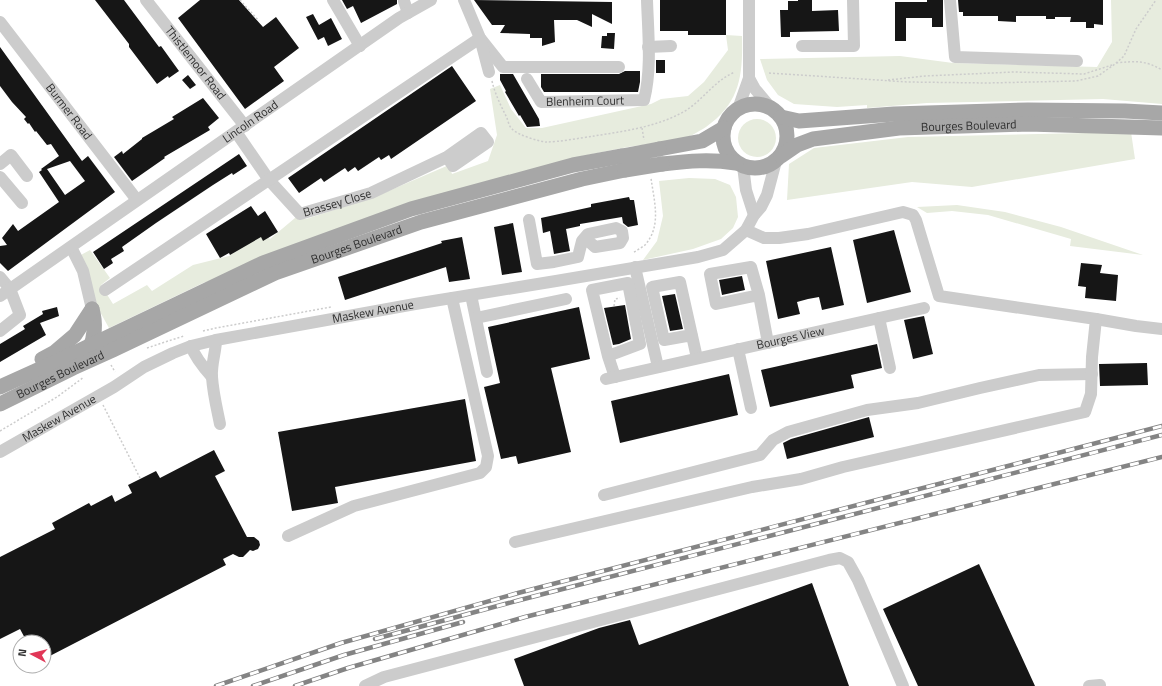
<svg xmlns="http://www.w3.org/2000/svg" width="1162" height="686" font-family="'Titillium Web',sans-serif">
<rect width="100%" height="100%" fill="#fff"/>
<!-- green -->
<path fill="#e7ecde" d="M1111 0H1162V104L1103 99 927 103 867 108V105L837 107 794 104 778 95 767 80 760 59 900 56 953 63 1097 67 1112 42Z
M726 35 742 36C743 76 740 103 706 127 698 132 688 138 679 140 662 144 644 144 628 147 610 150 592 154 574 158L203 283 109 328 94 301 79 256 90 250 110 278 101 285 113 304 147 285 152 291 193 265 229 256 263 232 270 239 295 218 306 219 372 198 449 165 452 174 488 161 497 135 490 89 500 85 511 109 526 128H542L651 104 661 99 688 96 704 82 728 50Z
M738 138a19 19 0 1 1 38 0a19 19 0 1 1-38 0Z
M1131 132 1135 159 972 187 912 182 787 200 789 164 814 148 908 137Z
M689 178 715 179 730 185 736 197 738 217 733 228 721 239 693 249 643 260 657 241 663 216 659 181Z
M957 205 1005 212 1061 227 1143 255 1070 246 1071 239 988 215 952 211 927 213 917 207Z"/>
<!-- building -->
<path fill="#161616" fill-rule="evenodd" d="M95 0H124L159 47 161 46 179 71 169 78 168 76 157 84 129 47V44Z
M200 0H239L263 27 276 17 299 48 274 67 284 81 245 109 178 18Z
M342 0H397V4L361 23 353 6 347 9Z
M474 0 612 2V24L592 14V27L577 20H554L555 42 542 46V38H530V34L500 33 505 25H492Z
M660 0H726V35H688V31H660Z
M798 0H812V11L838 10 839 31 790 32V37H781L780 10H788V1H798Z
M927 0H943V27H932V18H906V41H895V2H927Z
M958 0H1103V25L1094 24V28H1086V22H1070L1071 17H1055V19H1046V16H1016V22L998 21V16H963V12H959Z
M313 14 319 25 331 18 342 39 328 46 324 37 318 40 306 17Z
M607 33H615L614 49 601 48 602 36H607Z
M0 47 82 161 88 156 115 192 8 271 0 263V246L7 245 2 238 13 224 18 231 59 202 39 172 42 170 41 169 59 156 51 144 47 145 36 131 35 132 29 123 28 124 24 119 26 117 12 102 0 86ZM70 161 85 181 65 195 47 169Z
M656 60H665V73H656Z
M452 66 476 101 391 159 389 155 381 160 379 157 358 171 355 167 348 172 345 168 324 182 321 178 299 193 288 178Z
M625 71H640V82L638 92H544L541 87V74H619Z
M500 74H513L539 119 540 126 527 127 520 115 519 116 505 92 506 91 500 80Z
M188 75 196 85 190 89 182 80Z
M203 98 219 118 208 127 210 130 164 157 165 158 132 181 114 157 122 151 123 154 142 139V138L174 119 172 117Z
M239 154 247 166 233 175 232 173 213 185 156 223 122 247 124 251 111 259 113 263 104 269 93 252Z
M629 197 630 200H634L638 225 628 227 623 223 622 217 580 224V226L566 229 570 251 554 254 550 231 543 233 541 218 591 207V204Z
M251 206 258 216 265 211 278 232 263 241 261 237 230 255 229 253 220 258 206 234Z
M513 223 522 272 502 275 494 227Z
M894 230 911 292 867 303 853 240Z
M462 237 470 279 449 282 446 267 345 300 338 277 442 243 441 241Z
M831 247 844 305 822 310 819 297 808 299 797 302 800 314 778 319 766 261Z
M1081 263 1102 265 1100 273 1118 275 1116 301 1085 298 1086 287 1078 286Z
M742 276 745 290 722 295 719 280Z
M675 294 683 329 670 331 662 296Z
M625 305 631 339 619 344 613 345 604 308Z
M57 307 59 316 40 323 46 335 0 362V344L25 329 23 326 43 314 42 311Z
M579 307 590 359 551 368 571 452 518 464 516 456 501 459 484 387 500 383 488 327Z
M924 316 933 354 913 359 904 320Z
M877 344 882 368 851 375 854 388 770 407 761 370Z
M1147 363 1148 385 1100 386 1099 364Z
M729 374 738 415 620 443 611 401Z
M465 399 476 461 335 487 338 503 292 511 278 432Z
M869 417 874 437 787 459 783 443 791 439Z
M214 450 225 471 215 476 247 537H254L259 541 260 545 258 549 253 551 250 550 243 557H239L233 554 223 559 226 565 44 659V642H27L20 629 0 639V557L55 529 52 523 89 503 91 506 112 495 115 502 132 493 128 485 156 471 160 478Z
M979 564 1035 686H918L883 609Z
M812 583 849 686H524L514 659 599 628 630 620 639 645Z"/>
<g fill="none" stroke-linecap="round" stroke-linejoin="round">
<!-- path -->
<path stroke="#ccc" stroke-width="1.5" stroke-dasharray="2 2" stroke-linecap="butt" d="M240 0 259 21
M1116 63C1135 61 1145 60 1162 70
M769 73 908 82 987 83 1076 81 1098 76 1115 64 1124 56 1136 29 1156 0
M888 80 925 76 1014 72 1084 74 1112 65
M492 81C495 94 501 106 507 118 508 121 509 126 512 129 518 135 537 141 546 142 559 142 580 138 594 136 625 131 657 127 685 111 703 100 715 80 735 72
M642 128 644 140
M634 252C638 250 642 247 645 245 662 226 654 201 651 178
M614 306 615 299 620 298
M203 331 216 328 331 307
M147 348 165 342 184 336
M111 365 115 372
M103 405 140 478
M0 431 57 397 84 377"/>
<!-- minor -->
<g stroke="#ccc" stroke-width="12">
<path id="s1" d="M146 0 245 126"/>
<path d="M333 0 360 46"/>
<path d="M464 0 480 38 503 67H619"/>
<path d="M950 0 955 57 1077 61"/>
<path d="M404 1 408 13"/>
<path id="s2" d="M0 22 137 200"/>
<path d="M802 46H854L853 0"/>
<path d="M648 47 671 46"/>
<path d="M749 53V0"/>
<path d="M749 78 755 89 771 108"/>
<path id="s3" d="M527 79 541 102 644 100C652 69 648 32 647 0"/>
<path d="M738 109 749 78"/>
<path id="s4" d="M236 132 269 180 300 214 371 193 447 157 481 133 488 142 453 166 447 157"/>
<path d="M0 164 11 155 27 176"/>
<path d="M743 166 746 190 754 215"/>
<path d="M0 177 22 203"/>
<path d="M529 220 537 264 554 262 578 257 582 241 588 234 616 228 622 231 623 238 620 243 595 247 585 238"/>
<path d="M71 247 83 271 92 309"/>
<path d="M635 267 658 367"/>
<path d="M0 277 10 289 20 315 0 331"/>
<path d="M105 290 480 38 489 72"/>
<path d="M471 295 487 372"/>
<path d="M759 295 716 304 710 274 751 267 759 295 768 343"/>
<path id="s5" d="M0 296 399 18 431 0"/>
<path d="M476 318 566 299"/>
<path d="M879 318 890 368"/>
<path d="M1096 319 1136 326 1162 329"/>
<path d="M692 335 664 340 652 287 680 282 697 358"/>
<path d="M216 340C216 352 211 364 212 377 213 393 217 409 220 424"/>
<path d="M191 346C195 357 203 367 212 377"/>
<path d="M738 349 751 408"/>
<path d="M608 356 640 344 628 283 592 290 608 356 615 377"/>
<path id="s6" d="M606 379 924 308"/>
<path id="s7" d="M0 452 114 387 144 367 173 353 191 346 216 340 415 304 556 281 698 257 723 250 746 230 754 215 761 207 767 195 776 161"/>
<path d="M604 495 760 455 773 440 788 432 867 410 918 403 980 388 1039 375 1092 374"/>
<path d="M288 536 354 506 480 473 486 467 488 456 452 298"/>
<path d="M515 542 752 487 801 479 843 467 1085 412 1091 394 1092 357 1096 319 939 296 916 220 913 215 903 212 808 234 779 238H764L746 230"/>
<path d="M365 686 384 677 829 560 840 558 848 562 858 580 871 610 903 686"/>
<path d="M1089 686 1100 685"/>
</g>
<!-- major -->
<g stroke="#a7a7a7" stroke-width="15">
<circle cx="755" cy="136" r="32"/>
<path d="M781 117 799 121 894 114 1028 110 1125 111 1162 113"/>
<path d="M659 149 702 141 724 128"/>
<path id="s8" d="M781 156 797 145 813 139 899 128 1028 124 1162 128"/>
<path d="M662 164C689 161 710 159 736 163"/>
<path d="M89 350C95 337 96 323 92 309"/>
<path d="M42 359 55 352 75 335 92 309"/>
<path d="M0 387 64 358 263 263 411 209 573 165 622 156"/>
<path id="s9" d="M0 404 73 368 113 350 275 273 421 222 582 179 625 170"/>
</g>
<defs>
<path id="rail" d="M375 639 520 600 1162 435
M216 686 341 643 518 593 1162 426
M253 686 344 655 463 622
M295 686 348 668 525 617 1162 457"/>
</defs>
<!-- rail casing -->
<use href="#rail" stroke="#848484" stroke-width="4.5"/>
<!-- rail -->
<use href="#rail" stroke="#fff" stroke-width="3" stroke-dasharray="9" stroke-linecap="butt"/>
<!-- minor-bridge -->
<path stroke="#ccc" stroke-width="12" d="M749 53V78"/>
<!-- major-bridge -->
<path stroke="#a7a7a7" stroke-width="15" d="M622 156 659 149
M625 170 662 164"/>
</g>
<g text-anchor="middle" stroke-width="4" stroke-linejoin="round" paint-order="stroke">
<!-- street labels -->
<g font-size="12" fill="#2f2f2f" stroke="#fff">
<text dy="4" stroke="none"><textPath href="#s1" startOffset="80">Thistlemoor Road</textPath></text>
<text dy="4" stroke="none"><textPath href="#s3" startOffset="71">Blenheim Court</textPath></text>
<text dy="4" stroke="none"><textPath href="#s2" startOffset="113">Burmer Road</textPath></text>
<text dy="4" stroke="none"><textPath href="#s5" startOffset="305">Lincoln Road</textPath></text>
<text dy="4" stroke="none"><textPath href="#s8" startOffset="193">Bourges Boulevard</textPath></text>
<text dy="4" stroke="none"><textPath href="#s4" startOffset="143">Brassey Close</textPath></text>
<text dy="4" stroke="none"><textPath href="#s9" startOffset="391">Bourges Boulevard</textPath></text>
<text dy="4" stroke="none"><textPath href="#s7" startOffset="404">Maskew Avenue</textPath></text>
<text dy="4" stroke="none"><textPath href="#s6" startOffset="189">Bourges View</textPath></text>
<text dy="4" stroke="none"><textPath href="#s9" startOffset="67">Bourges Boulevard</textPath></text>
<text dy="4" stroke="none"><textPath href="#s7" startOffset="68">Maskew Avenue</textPath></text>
</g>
</g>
<!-- north arrow -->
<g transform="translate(32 654) rotate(277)"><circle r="19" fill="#ffffff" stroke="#acacac"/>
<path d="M0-3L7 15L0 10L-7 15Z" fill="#e13757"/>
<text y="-6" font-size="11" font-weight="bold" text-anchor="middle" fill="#2f2f2f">N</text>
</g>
</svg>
